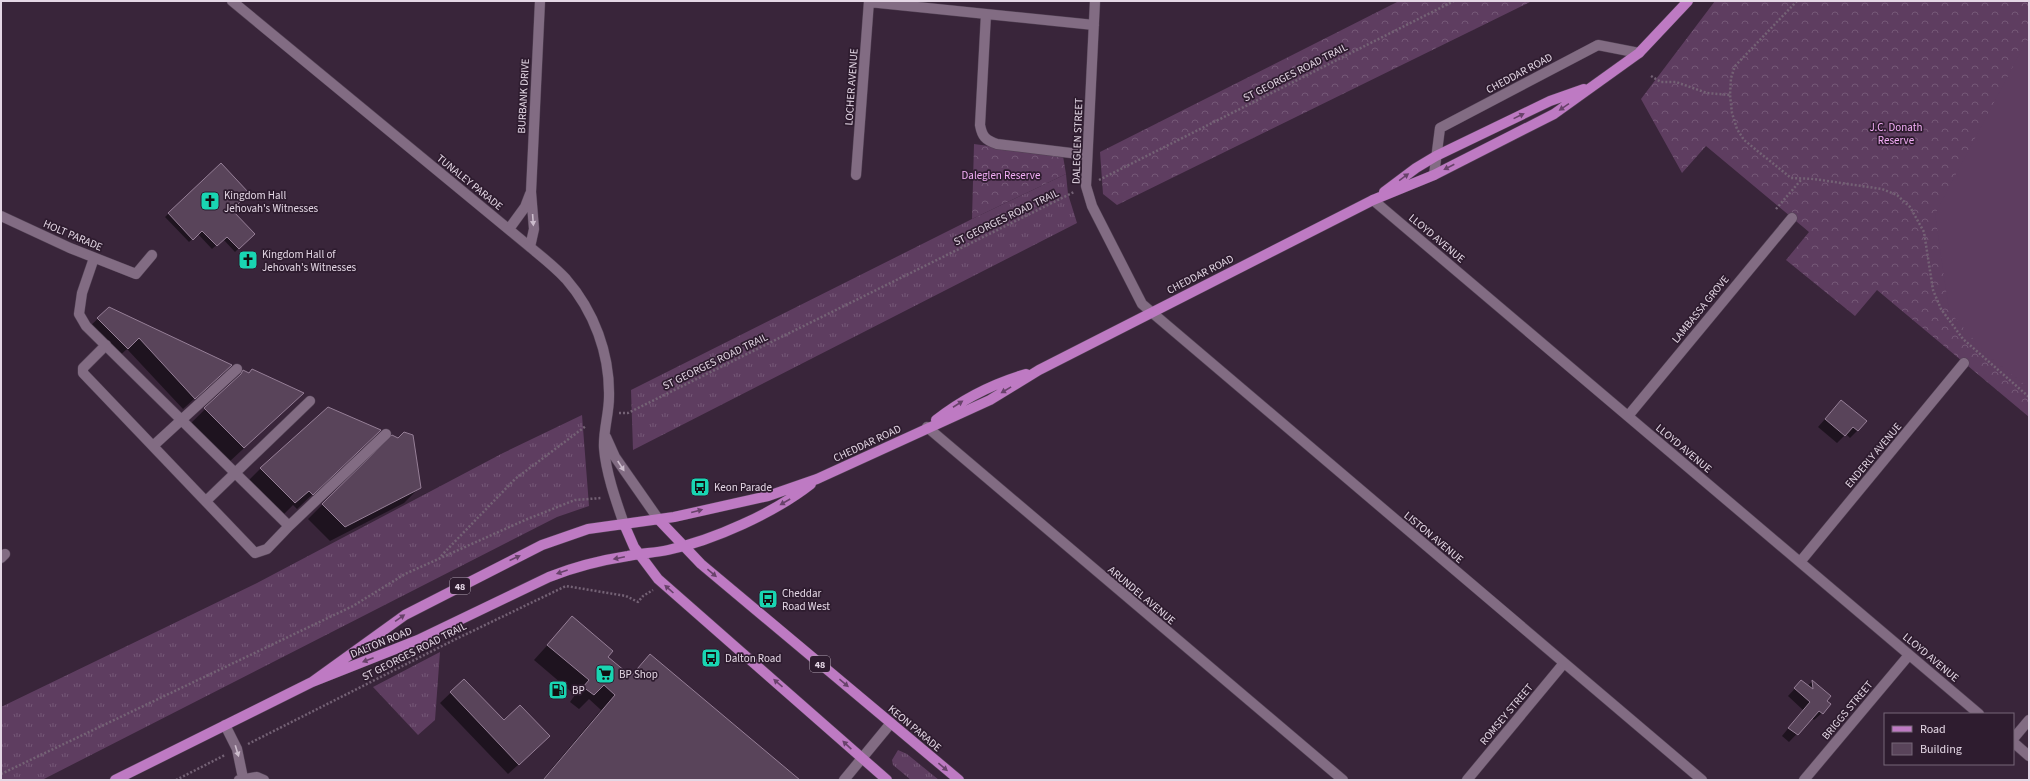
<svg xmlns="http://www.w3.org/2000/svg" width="2030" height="781" font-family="'Source Sans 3',sans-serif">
<defs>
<pattern id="grass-tufts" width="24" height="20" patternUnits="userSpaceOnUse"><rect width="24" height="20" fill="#5e3d60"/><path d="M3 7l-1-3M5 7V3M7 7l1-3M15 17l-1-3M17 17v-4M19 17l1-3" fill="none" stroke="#755877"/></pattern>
<pattern id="forest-crowns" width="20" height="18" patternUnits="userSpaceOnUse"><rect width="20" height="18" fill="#5e3d60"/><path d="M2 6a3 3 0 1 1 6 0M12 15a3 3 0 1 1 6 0" fill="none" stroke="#755877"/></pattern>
</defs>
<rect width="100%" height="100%" fill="#39253a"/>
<!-- grass -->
<path fill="url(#grass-tufts)" d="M1066 174 1068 194 1077 223 633 450 631 390 972 219Z
M582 415 589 506 557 517 42 780H1V707L257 583 503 453Z
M440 652 435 720 418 735 373 687Z
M898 750 907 754 939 780H911L893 765 892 760Z"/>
<!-- forest -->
<path fill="url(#forest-crowns)" d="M1399 1H1532L1117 205 1103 194 1100 152Z
M1715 1H2029V417L1877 290 1855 316 1786 260 1809 232 1706 146 1682 173 1641 99Z
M974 144 1063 156 1066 174 972 219Z"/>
<!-- pitch -->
<path fill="#5e3d60" d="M2027 40 2029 42V388L1988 356 1949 311 1935 214Z"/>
<!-- shadow -->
<path fill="#0007" d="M220 164 230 210 253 234 235 252 223 239 212 249 198 234 189 242 165 217Z
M109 308 219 376 183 409 127 349 116 359 86 330Z
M244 371 287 408 228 463 190 424Z
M1841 401 1858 430 1850 438 1846 434 1837 443 1818 427Z
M364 445 297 509 293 505 280 518 246 483 261 468Z
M420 487 404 503 330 541 308 519 323 504Z
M572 618 607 657 630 676 650 655 799 780H542L601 710 589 699 579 709 570 702 575 695 534 660Z
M464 680 504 722 539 746 508 774 440 703Z
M1802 681 1807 686 1812 682 1830 697 1822 713 1814 720 1812 718 1789 742 1782 736 1803 710 1788 696Z"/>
<!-- building -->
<path fill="#59445a" stroke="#967f97" d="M221 163 249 193 232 210 255 234 239 249 227 237 217 246 202 231 193 240 168 213Z
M109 307 232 365 195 399 139 338 128 349 97 318Z
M252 369 304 393 244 448 204 408 241 374 243 370 249 373Z
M1841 400 1867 421 1858 431 1853 427 1845 436 1825 419Z
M328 407 381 430 313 495 309 491 295 503 260 468Z
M404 432 413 435 421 488 345 527 322 504 392 435 398 438Z
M572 616 613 651 608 657 631 676 650 654 800 780H543L615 695 604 685 594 695 583 687 589 680 547 645Z
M464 679 504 720 520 705 550 736 519 765 450 692Z
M1801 680 1813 689 1812 680 1831 696 1827 701 1831 704 1823 714 1819 711 1798 735 1788 728 1810 702 1794 688Z"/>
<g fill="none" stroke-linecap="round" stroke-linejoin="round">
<defs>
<path id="minor" d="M232 1 530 247C542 257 555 267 566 279 594 311 610 354 609 397 609 414 603 431 604 448 606 473 616 501 624 524
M1095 1 1086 186 1092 206 1142 304 1702 780
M869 2 1094 25
M986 14 980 125C982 136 985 140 997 144L1087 155
M856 175 869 1
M1434 175 1440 128 1598 45 1639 53
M1373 200 1979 714
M1 216 70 248 136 274 152 255
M509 229 525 207 530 194
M530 247 534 229 531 192 540 1
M94 258 82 293 79 314 86 326 289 526 267 549 255 553 83 373V368L106 345
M1628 416 1792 218
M927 427 1343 780
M606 437 615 457 659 520
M153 446 237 369
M206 501 310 401
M289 526 386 434
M1 558 5 554
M1800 562 1964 363
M225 725 237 749 243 778
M2013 739 2029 720
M2013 742 2029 756
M239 780 257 777 264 780
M844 780 891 723
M1467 780 1564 663
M1804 780 1909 655"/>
<path id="major" d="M1384 192 1416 168 1436 156 1550 101 1584 89
M936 420C964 398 992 384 1026 374
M659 520 701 564 959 780
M624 524 634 547 658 579 887 780
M312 682 405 615 542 545 588 529 674 517 768 496 817 479 990 400 1039 370 1373 200 1434 175 1554 114 1639 53 1688 1
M115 780 312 682 418 640 549 577C574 567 602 560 628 556 642 553 655 553 668 550 714 540 774 513 811 484"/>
</defs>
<!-- minor casing -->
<use href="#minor" stroke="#524254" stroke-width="11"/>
<!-- major casing -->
<use href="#major" stroke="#524254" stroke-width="11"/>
<!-- path -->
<path stroke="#746275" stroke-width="2.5" stroke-dasharray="2 2" stroke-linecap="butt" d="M1797 1 1735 66 1731 78 1730 95 1732 113 1737 129 1744 140 1791 178 1814 179 1882 189 1897 195 1910 207 1924 232 1933 290 1941 309 1963 339 2029 397
M1651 76 1661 82H1676L1707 93 1730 95
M1099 180 1454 1
M1776 209 1801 180
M619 413H628L1074 192
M441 556 515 479 586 426
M248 744 454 640 566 586 626 596 638 602 643 596 653 590
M1 774 353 606 405 574 525 520 575 500 602 498
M176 780 225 755"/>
<!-- minor -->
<use href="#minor" stroke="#826c83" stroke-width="10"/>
<!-- major -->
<use href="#major" stroke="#be7ac3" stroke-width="10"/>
</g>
<!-- one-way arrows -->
<defs><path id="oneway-solid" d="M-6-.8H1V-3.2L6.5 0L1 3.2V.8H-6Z"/></defs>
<g fill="#68426a">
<use href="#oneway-solid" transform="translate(1564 107) rotate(146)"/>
<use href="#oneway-solid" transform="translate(1519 116) rotate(-26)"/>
<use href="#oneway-solid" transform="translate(1449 167) rotate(153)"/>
<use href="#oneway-solid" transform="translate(1404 177) rotate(-36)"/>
<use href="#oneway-solid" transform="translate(1006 390) rotate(149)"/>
<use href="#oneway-solid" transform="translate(958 404) rotate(-33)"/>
<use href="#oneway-solid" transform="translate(785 502) rotate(150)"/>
<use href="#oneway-solid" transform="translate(697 511) rotate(-15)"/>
<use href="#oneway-solid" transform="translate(515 558) rotate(-25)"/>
<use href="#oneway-solid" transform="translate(619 558) rotate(168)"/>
<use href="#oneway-solid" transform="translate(562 572) rotate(161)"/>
<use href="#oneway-solid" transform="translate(712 573) rotate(40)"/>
<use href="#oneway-solid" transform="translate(669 589) rotate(-138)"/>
<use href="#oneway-solid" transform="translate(400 618) rotate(-35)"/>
<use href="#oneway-solid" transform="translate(368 660) rotate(159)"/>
<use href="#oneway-solid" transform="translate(778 683) rotate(-139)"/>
<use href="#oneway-solid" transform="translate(844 683) rotate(40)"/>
<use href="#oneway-solid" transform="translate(847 745) rotate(-137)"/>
<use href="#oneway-solid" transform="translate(943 767) rotate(40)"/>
</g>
<g fill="#ccbccc">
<use href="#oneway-solid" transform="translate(533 220) rotate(86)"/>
<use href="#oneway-solid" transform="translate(621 466) rotate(57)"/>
<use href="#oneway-solid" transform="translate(237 751) rotate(73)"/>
</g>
<!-- icons -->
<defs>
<symbol id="church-square" viewBox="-11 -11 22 22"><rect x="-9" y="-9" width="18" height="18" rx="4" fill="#19d5b2" stroke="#2e1c2f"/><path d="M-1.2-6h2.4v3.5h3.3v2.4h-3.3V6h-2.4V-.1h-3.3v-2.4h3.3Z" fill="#111"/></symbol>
<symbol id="bus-square" viewBox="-11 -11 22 22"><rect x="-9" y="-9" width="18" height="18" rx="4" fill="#19d5b2" stroke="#2e1c2f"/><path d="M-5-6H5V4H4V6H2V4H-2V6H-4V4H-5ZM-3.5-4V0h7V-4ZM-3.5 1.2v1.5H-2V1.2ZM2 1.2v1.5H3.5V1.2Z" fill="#111"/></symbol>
<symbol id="supermarket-square" viewBox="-11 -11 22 22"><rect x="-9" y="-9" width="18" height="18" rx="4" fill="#19d5b2" stroke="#2e1c2f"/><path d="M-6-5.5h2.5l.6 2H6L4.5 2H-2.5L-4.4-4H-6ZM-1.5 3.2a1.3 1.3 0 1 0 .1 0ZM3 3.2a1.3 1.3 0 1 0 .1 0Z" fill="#111"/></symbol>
<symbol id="fuel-square" viewBox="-11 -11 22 22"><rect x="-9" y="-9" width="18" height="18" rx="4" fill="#19d5b2" stroke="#2e1c2f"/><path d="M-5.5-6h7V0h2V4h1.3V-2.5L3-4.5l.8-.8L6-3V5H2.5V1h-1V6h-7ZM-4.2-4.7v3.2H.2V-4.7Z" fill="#111"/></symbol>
</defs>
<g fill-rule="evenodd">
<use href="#church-square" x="199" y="190" width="22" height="22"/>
<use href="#church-square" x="237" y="249" width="22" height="22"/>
<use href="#bus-square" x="689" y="476" width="22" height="22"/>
<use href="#bus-square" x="757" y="588" width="22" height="22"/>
<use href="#bus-square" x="700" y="647" width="22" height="22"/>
<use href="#supermarket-square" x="594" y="663" width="22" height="22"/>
<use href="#fuel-square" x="547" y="679" width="22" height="22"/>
</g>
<g text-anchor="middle" stroke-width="3.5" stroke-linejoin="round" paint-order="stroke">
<!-- shield labels -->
<g fill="#2e1c2f" stroke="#ad9fae" stroke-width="1">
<rect x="450" y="578" width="20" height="16" rx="3"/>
<rect x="810" y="656" width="20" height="16" rx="3"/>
</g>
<g font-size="10" font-weight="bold" fill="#e4d7e5">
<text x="460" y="590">48</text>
<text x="820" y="668">48</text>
</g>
<!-- street labels -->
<g font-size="11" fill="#e4d7e5" stroke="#2e1c2f">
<text transform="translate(1295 72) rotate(-27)" y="4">ST GEORGES ROAD TRAIL</text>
<text transform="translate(1519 73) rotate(-28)" y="4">CHEDDAR ROAD</text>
<text transform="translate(851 87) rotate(-86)" y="4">LOCHER AVENUE</text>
<text transform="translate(523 96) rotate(-87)" y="4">BURBANK DRIVE</text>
<text transform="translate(1077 141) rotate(-88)" y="4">DALEGLEN STREET</text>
<text transform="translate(470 182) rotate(39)" y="4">TUNALEY PARADE</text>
<text transform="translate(1006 217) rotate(-26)" y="4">ST GEORGES ROAD TRAIL</text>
<text transform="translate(73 235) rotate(23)" y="4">HOLT PARADE</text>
<text transform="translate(1437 238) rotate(40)" y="4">LLOYD AVENUE</text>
<text transform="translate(1200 274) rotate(-27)" y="4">CHEDDAR ROAD</text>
<text transform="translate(1700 309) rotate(-51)" y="4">LAMBASSA GROVE</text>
<text transform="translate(715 361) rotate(-26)" y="4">ST GEORGES ROAD TRAIL</text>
<text transform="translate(867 443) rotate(-25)" y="4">CHEDDAR ROAD</text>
<text transform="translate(1684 448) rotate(40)" y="4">LLOYD AVENUE</text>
<text transform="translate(1873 455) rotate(-50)" y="4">ENDERLY AVENUE</text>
<text transform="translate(1434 537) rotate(40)" y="4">LISTON AVENUE</text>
<text transform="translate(1142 595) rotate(40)" y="4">ARUNDEL AVENUE</text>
<text transform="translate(381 642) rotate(-22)" y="4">DALTON ROAD</text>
<text transform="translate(414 651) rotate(-27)" y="4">ST GEORGES ROAD TRAIL</text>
<text transform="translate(1931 657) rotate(40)" y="4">LLOYD AVENUE</text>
<text transform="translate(1847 710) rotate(-50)" y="4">BRIGGS STREET</text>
<text transform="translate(1506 714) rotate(-50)" y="4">ROMSEY STREET</text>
<text transform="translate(915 728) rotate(40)" y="4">KEON PARADE</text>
</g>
<!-- park labels -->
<g font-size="11" fill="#f4aff7" stroke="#2e1c2f">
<text x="1896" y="131">J.C. Donath<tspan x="1896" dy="13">Reserve</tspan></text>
<text x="1001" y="179">Daleglen Reserve</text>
</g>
<!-- poi labels -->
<g font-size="11" fill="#e4d7e5" stroke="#2e1c2f" text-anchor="start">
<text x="224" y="199">Kingdom Hall<tspan x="224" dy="13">Jehovah's Witnesses</tspan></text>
<text x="262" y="258">Kingdom Hall of<tspan x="262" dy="13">Jehovah's Witnesses</tspan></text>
<text x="714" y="491">Keon Parade</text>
<text x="782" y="597">Cheddar<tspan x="782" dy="13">Road West</tspan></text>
<text x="725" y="662">Dalton Road</text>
<text x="619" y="678">BP Shop</text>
<text x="572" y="694">BP</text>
</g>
</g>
<!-- border -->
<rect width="2030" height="781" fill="none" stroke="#e4d7e5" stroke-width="4"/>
<!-- legend -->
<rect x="1884" y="713" width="130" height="52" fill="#2e1c2f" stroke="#776778"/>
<rect x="1892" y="726" width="20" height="6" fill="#be7ac3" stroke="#776778"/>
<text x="1920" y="733" font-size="12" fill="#e4d7e5">Road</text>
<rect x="1892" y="743" width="20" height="12" fill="#59445a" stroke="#776778"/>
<text x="1920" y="753" font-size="12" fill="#e4d7e5">Building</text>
</svg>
